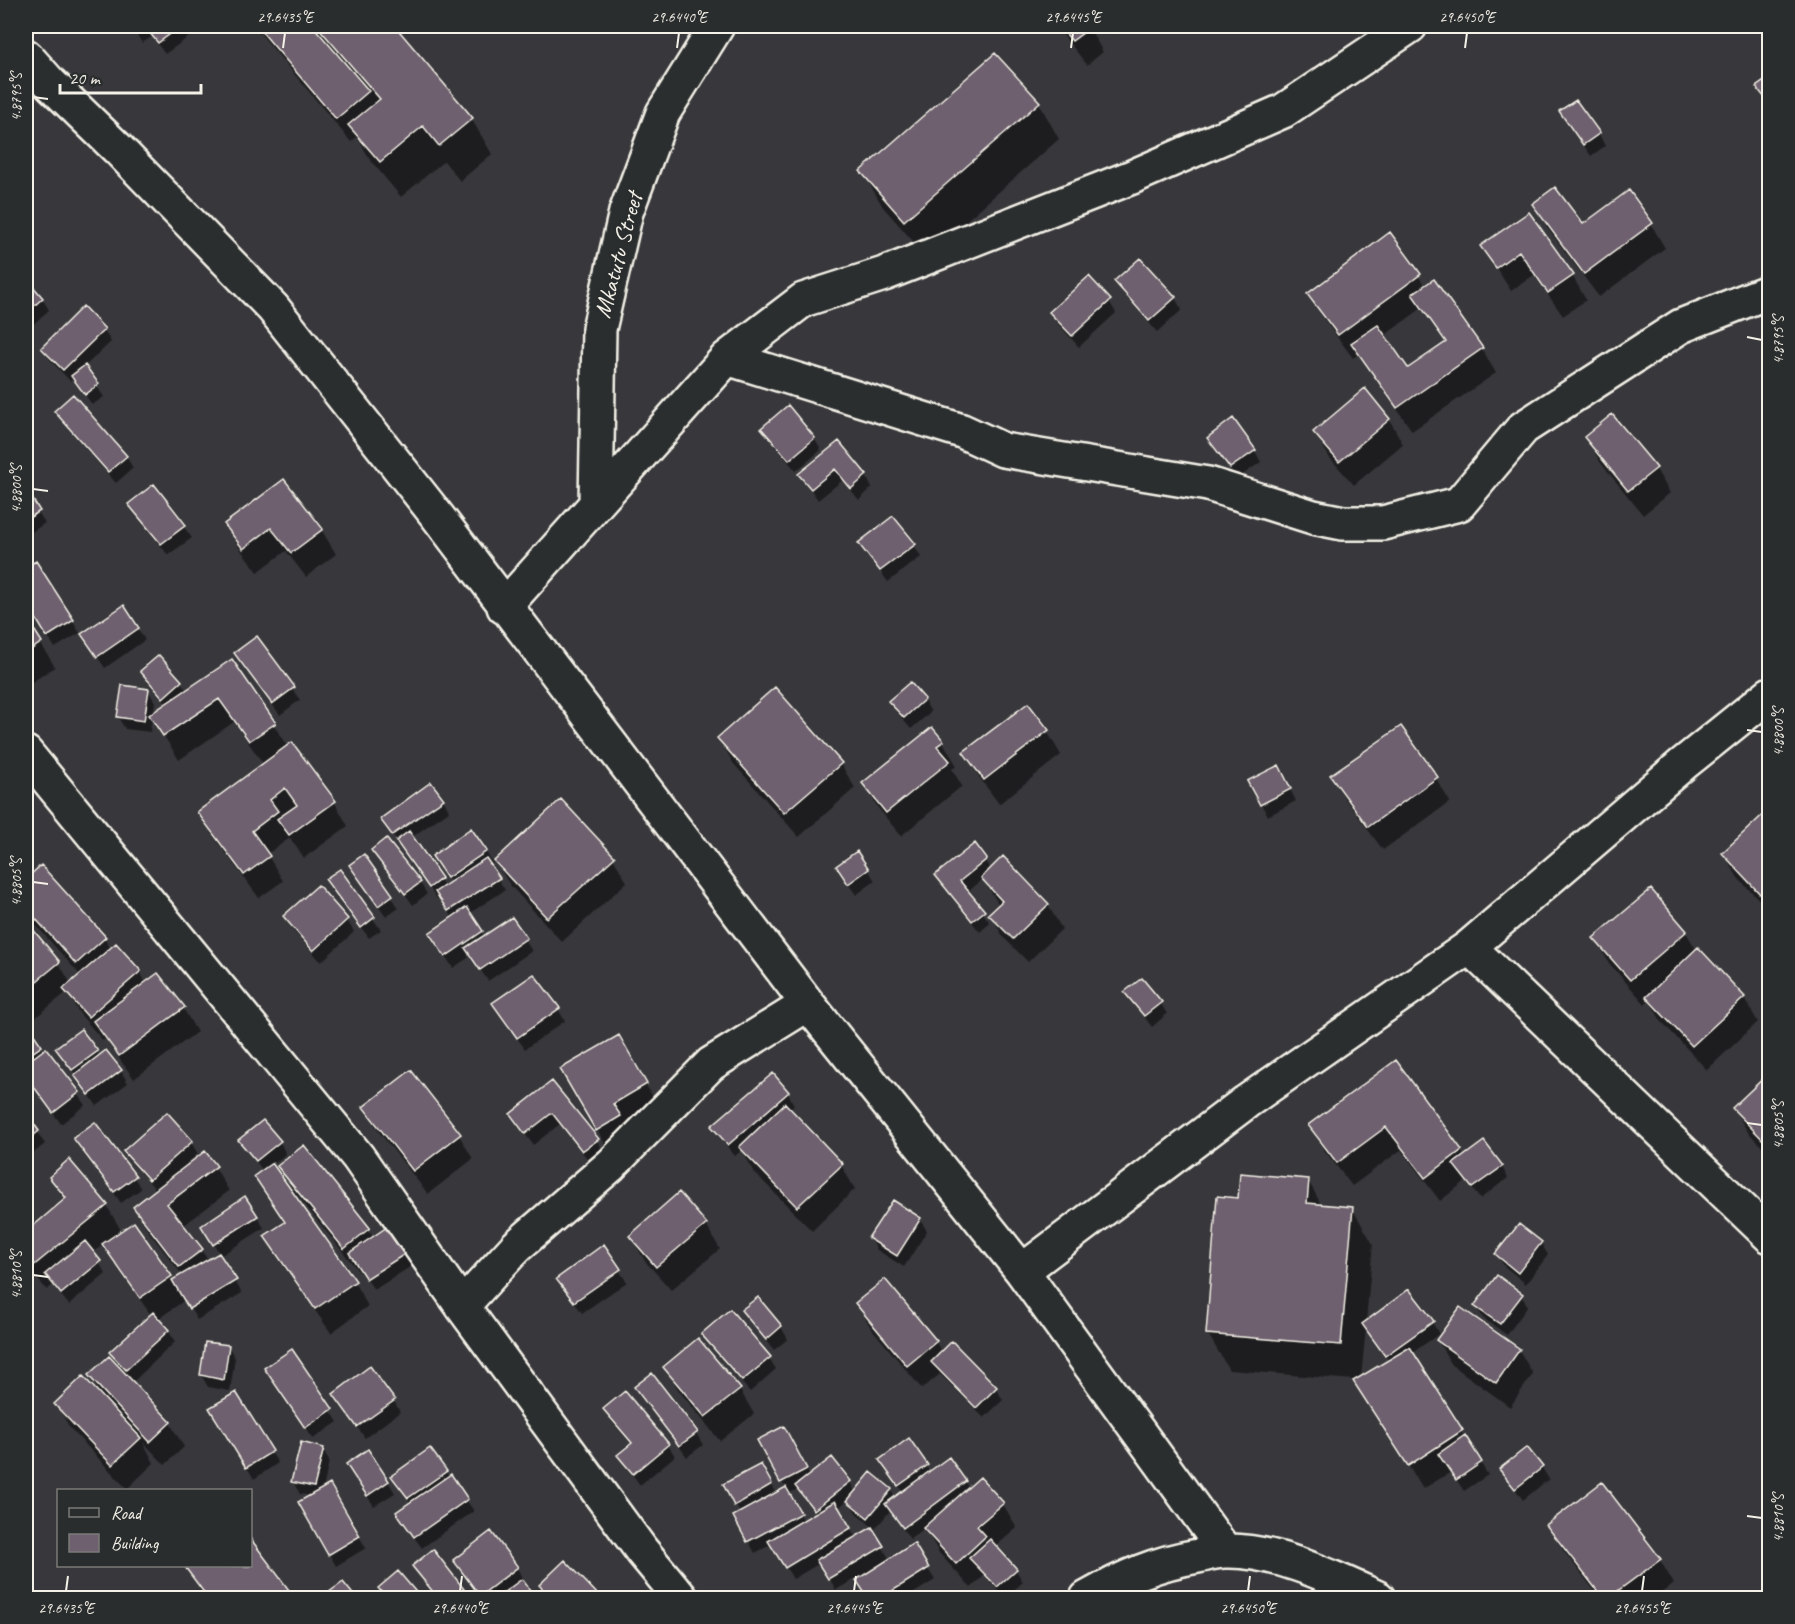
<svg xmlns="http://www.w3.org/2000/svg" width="1795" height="1624" font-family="Caveat,sans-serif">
<rect width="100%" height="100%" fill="#38373b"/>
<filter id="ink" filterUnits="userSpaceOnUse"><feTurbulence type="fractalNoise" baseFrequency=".0167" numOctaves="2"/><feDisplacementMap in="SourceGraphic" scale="12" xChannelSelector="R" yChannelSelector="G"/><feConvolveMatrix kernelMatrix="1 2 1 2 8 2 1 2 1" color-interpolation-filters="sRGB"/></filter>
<g filter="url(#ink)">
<!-- shadow -->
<path fill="#0007" fill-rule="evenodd" d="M131 26H204L165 54 152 37 142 43Z
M254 26H393L471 118 492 154 460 181 444 161 401 197 371 161 357 137 351 142Z
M1056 26H1088L1103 52 1087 65Z
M1111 26H1129L1118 34Z
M1039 103 1059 139 926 256 883 207 862 171Z
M1561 112 1599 134 1605 146 1591 156Z
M1534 205 1583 226 1651 224 1665 248 1599 297 1548 229Z
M1528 214 1572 275 1586 300 1563 316 1534 275 1511 291 1482 246Z
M1389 234 1426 287 1434 281 1482 349 1496 373 1412 431 1359 354 1353 358 1323 318 1309 294ZM1422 308 1446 344 1408 371 1384 336Z
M1140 260 1175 298 1182 310 1157 332 1123 293 1116 281Z
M26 280 42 298 49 310 27 330 26 328Z
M1109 301 1116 313 1079 347 1058 324 1051 312Z
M104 330 111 342 84 367 104 397 92 405 74 378 70 381 50 360 43 348Z
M56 411 126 456 133 468 116 483 63 423Z
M1389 419 1403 444 1354 485 1329 457 1315 432Z
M763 429 814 438 821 450 796 471 770 440Z
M1586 437 1656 469 1670 493 1643 515 1600 462Z
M1209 438 1255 451 1261 462 1237 479Z
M839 443 866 476 872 488 859 500 843 480 818 500 800 474Z
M154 486 192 538 168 555 137 516 130 504Z
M27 494 45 523 26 536V495Z
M226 525 321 529 336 554 306 577 286 551 258 572 240 549Z
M860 543 914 545 921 557 888 582Z
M36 563 80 633 55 648 26 601V569Z
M26 619 55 667 26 686Z
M138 629 145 640 105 668 90 646Z
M257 638 300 700 280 715 243 665Z
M232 661 288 747 334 801 348 826 304 858 290 838 267 854 283 881 259 898 213 836 199 812 264 765 234 722 179 760 152 717 150 732 125 729 118 717 148 690 155 702 153 714 167 704 148 683 142 671 181 682 187 691Z
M924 700 931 712 911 729 897 713 890 701Z
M1047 731 1061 755 999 804 979 777 965 752Z
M719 738 841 764 855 788 799 837 733 763Z
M943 742 957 766 952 769 962 786 901 836 878 808 864 784Z
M1332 776 1436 778 1450 802 1383 850 1346 800Z
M1285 779 1296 801 1268 816 1261 804Z
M443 799 449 811 412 837 445 887 451 883 441 868 486 852 493 864 490 866 505 890 470 913 485 937 511 919 532 951 488 981 471 956 453 968 438 945 453 919 440 897 437 899 382 819Z
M1770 810V911L1738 878 1724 854Z
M975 845 991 870 1003 858 1048 905 1062 929 1028 962 1004 938 990 914 999 905 983 879 968 892 990 923 980 932 944 888 937 876Z
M373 850 420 883 427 894 413 905Z
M364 856 399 908 386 917 358 878Z
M613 858 627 882 562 942 510 885 495 861Z
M40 867 105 938 111 950 140 972 146 983 183 1008 197 1032 134 1079 105 1039 103 1041 79 1013 67 992 30 1022 26 1016V923L59 963 71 984 81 976 26 914V881Z
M868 869 875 881 856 895 844 878Z
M339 871 381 930 369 938 334 891Z
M318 888 347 920 354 932 321 962 291 928 284 916Z
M1686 932 1697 951 1744 998 1758 1022 1707 1070 1661 1021 1649 1000 1645 1004 1609 963 1595 938Z
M1126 993 1160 1002 1167 1014 1152 1027Z
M558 1009 565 1021 525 1049 501 1016Z
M26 1025 44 1052 46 1050 86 1105 61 1124 26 1076Z
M618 1037 660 1109 611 1154 562 1070Z
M57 1048 97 1052 100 1057 121 1071 128 1083 97 1106Z
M1396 1063 1465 1157 1502 1167 1508 1178 1480 1199 1466 1181 1440 1201 1401 1150 1352 1186 1324 1150 1310 1126Z
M1770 1074V1155L1748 1132 1733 1108Z
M552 1083 597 1140 604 1152 590 1162 560 1124 533 1145 512 1115Z
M788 1093 794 1105 789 1110 841 1165 855 1189 812 1231 754 1172 742 1150 735 1156 720 1138 713 1126Z
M365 1107 459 1135 473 1159 428 1194 379 1132Z
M26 1115 45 1144 26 1159Z
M75 1138 134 1177 141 1189 121 1203Z
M240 1140 280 1142 286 1154 272 1165 354 1282 368 1306 331 1333 280 1261 266 1237 285 1223 256 1176 263 1171Z
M191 1142 198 1154 186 1164 188 1166 215 1167 229 1191 183 1226 209 1261 220 1254 210 1238 257 1216 264 1228 220 1256 242 1293 197 1320 185 1300 158 1319 168 1330 175 1342 134 1381 118 1364 111 1352 151 1315 118 1269 104 1244 93 1253 106 1274 69 1305 53 1285 47 1290 28 1268 26 1264V1234L65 1201 51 1177 69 1161 107 1206 122 1232 171 1277 174 1281 183 1276 149 1232 135 1208 157 1191 132 1163 125 1151Z
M304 1147 374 1238 390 1228 413 1265 374 1290 361 1270 359 1272 293 1190 279 1166Z
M1308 1180 1322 1206 1352 1208 1373 1244 1366 1322H1432L1439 1334 1412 1353 1488 1475 1464 1491 1451 1472 1423 1489 1354 1380 1229 1370 1208 1334 1240 1199ZM1366 1328 1389 1361 1361 1378Z
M920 1219 927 1231 904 1267 877 1250 870 1238Z
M706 1225 720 1249 671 1290 645 1261 631 1237Z
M1519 1226 1541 1243 1548 1255 1526 1284 1504 1266 1497 1254Z
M603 1247 627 1282 582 1313 558 1279Z
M1521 1295 1528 1306 1507 1335 1483 1318 1476 1306Z
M857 1304 936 1342 942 1353 996 1388 1003 1400 984 1418 940 1374 922 1389 871 1328Z
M743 1311 781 1327 788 1339 774 1350 750 1322Z
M703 1334 769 1358 776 1369 750 1392 710 1346Z
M1437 1340 1519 1350 1533 1374 1510 1407 1452 1365Z
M228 1346 235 1358 230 1391 208 1387 201 1375Z
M291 1351 338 1422 313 1439 273 1380Z
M665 1367 740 1390 754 1414 720 1441 679 1391Z
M90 1376 170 1423 184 1447 165 1465 143 1442 154 1463 127 1489 70 1428 56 1404 102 1397Z
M636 1387 696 1433 703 1445 687 1457Z
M335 1395 394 1401 400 1412 365 1438Z
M605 1410 668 1445 675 1456 640 1485 619 1456 632 1445 612 1422Z
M218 1420 271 1452 278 1463 254 1479Z
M783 1428 810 1476 850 1482 856 1493 871 1474 891 1490 895 1498 903 1493 881 1460 909 1440 930 1472 965 1482 969 1489 1003 1504 1017 1528 995 1547 1016 1570 1023 1582 1005 1598 984 1576 971 1588 939 1553 925 1528 910 1539 890 1511 875 1529 856 1513 848 1500 838 1508 856 1538 872 1529 890 1560 913 1545 935 1580 906 1598H869L857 1578 836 1590 820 1563 793 1579 772 1544 755 1553 735 1516 740 1513 725 1485 760 1466 776 1494 786 1489 759 1441ZM798 1489 816 1514 804 1521 788 1494Z
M323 1449 329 1461 323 1490 329 1486 366 1548 336 1566 300 1503 311 1496 300 1494 293 1482Z
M1542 1468 1549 1479 1523 1500 1501 1469Z
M446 1472 474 1511 422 1548 405 1525 412 1504 393 1477Z
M354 1477 388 1481 395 1493 374 1506Z
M1548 1525 1660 1560 1674 1584 1654 1598H1600L1562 1549Z
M250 1540 293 1598H205L187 1568 190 1566H250Z
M433 1551 463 1590 468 1598H437L421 1578 414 1566Z
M455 1560 517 1568 524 1580 521 1581 534 1598H482Z
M565 1563 599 1598H549L541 1585Z
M398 1573 419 1598H386L380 1588Z"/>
<!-- building -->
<path fill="#6e606e" stroke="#f4f1e8" stroke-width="1.5" d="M144 26H181L158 43Z
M257 26H313L369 91 336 119Z
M317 26H395L473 118 439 146 423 126 380 162 348 125 380 99Z
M1059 26H1090L1091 27 1072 41Z
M995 53 1040 102 904 221 860 171Z
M1770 77V104L1756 87Z
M1576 100 1600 133 1583 145 1559 111Z
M1555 187 1583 224 1629 190 1653 223 1584 274 1532 204Z
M1529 212 1574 275 1548 293 1519 251 1496 268 1480 246Z
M1390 232 1421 274 1338 335 1307 294Z
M1140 258 1176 297 1149 321 1114 281Z
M1089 276 1111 300 1072 336 1049 312Z
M26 278 43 298 26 313Z
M1434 279 1483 348 1397 408 1351 343 1378 325 1408 368 1446 342 1412 294Z
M83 306 105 329 63 370 41 348Z
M85 365 99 384 85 395 71 376Z
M1365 388 1390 419 1339 462 1313 432Z
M73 394 127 456 108 472 54 411Z
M788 405 815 438 789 460 761 428Z
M1612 414 1657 468 1628 491 1584 437Z
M1233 418 1256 450 1230 468 1207 438Z
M839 441 867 475 851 489 835 469 811 489 798 474Z
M284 479 323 529 291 553 271 528 243 549 224 524Z
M154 484 186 525 161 544 128 504Z
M28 492 40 511 26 520V493Z
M893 516 916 544 880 571 858 543Z
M36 561 74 620 47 637 26 602V567Z
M124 605 139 628 97 657 81 634Z
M26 617 42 642 26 653Z
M257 636 295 687 272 704 234 653Z
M159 655 182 681 163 698 140 671Z
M232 659 276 723 249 741 219 699 163 736 149 715Z
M910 682 925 699 904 718 888 701Z
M122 685 149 689 144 721 117 717Z
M775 687 842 763 784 813 717 738Z
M1028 703 1049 730 984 780 963 752Z
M1401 726 1438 777 1368 827 1330 775Z
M932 727 944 741 937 746 950 761 886 813 862 783Z
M292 742 336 801 289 835 277 819 297 805 285 788 270 800 278 811 252 831 270 856 244 875 197 812Z
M1279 765 1291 789 1260 805 1247 781Z
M431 782 444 799 392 835 380 819Z
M561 799 615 857 547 918 494 861Z
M1770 808V887L1761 895 1722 853Z
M471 828 487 851 447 878 432 856Z
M409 831 442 878 429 888 396 841Z
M386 838 421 882 405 894 371 850Z
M975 843 987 859 960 881 985 911 972 921 935 875Z
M857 851 869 869 848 884 836 866Z
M364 854 393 895 378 906 349 865Z
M1003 856 1049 904 1013 939 988 914 1002 901 981 878Z
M486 858 500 878 448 911 435 892Z
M41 865 106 937 76 964 26 908V879Z
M340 869 375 917 361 928 325 879Z
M318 885 348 919 313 951 283 916Z
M1651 889 1687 931 1630 980 1593 938Z
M467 907 483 931 445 957 429 933Z
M512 917 527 938 480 970 465 948Z
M26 921 60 962 26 990Z
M116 943 141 971 88 1017 63 989Z
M1698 947 1745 997 1692 1046 1646 997Z
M158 973 185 1007 119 1056 93 1021Z
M534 974 560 1008 517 1038 492 1003Z
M1142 978 1162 1002 1144 1016 1124 992Z
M26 1023 42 1046 26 1057Z
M81 1029 98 1051 72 1070 55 1048Z
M619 1035 647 1084 613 1104 621 1116 596 1131 560 1069Z
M46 1048 80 1092 53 1113 26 1076V1063Z
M106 1050 122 1070 89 1095 74 1075Z
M1396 1060 1462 1150 1425 1178 1386 1127 1337 1163 1308 1125Z
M411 1070 461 1134 413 1171 363 1107Z
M1770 1072V1147L1732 1108Z
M773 1073 789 1092 728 1145 711 1126Z
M552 1081 599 1139 582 1151 552 1113 525 1134 510 1114Z
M785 1103 843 1164 797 1207 739 1147Z
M167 1112 193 1141 149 1180 123 1151Z
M26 1113 39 1131 26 1142Z
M263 1120 281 1141 256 1161 238 1140Z
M95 1122 136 1176 114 1192 73 1138Z
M1484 1141 1503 1166 1472 1188 1453 1164Z
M304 1145 370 1228 344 1249 277 1166Z
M205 1151 217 1166 167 1204 203 1249 179 1267 133 1207Z
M69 1159 108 1205 32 1267 26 1259V1232L66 1198 49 1177Z
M272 1163 356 1281 315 1309 264 1236 285 1222 254 1176Z
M1240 1173 1309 1179 1307 1203 1353 1207 1341 1345 1206 1334 1217 1196 1238 1198Z
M679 1192 707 1224 656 1267 629 1236Z
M245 1196 258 1216 213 1245 201 1226Z
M893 1200 921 1218 897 1256 868 1238Z
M134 1222 172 1276 140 1298 102 1244Z
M1519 1224 1542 1242 1518 1273 1495 1254Z
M390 1225 408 1252 366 1279 349 1253Z
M85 1241 101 1261 61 1294 45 1274Z
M604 1244 621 1269 574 1302 556 1279Z
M219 1253 237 1280 189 1309 172 1280Z
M1497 1275 1523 1294 1500 1324 1474 1306Z
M885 1279 937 1341 907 1366 855 1303Z
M1409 1289 1434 1321 1385 1356 1362 1324Z
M758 1297 782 1326 766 1340 741 1310Z
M1460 1307 1520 1349 1496 1383 1436 1340Z
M730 1309 771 1357 742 1381 701 1334Z
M153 1312 169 1330 126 1370 109 1352Z
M698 1338 741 1389 705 1417 663 1367Z
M952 1341 997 1387 976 1408 931 1362Z
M205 1342 229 1345 224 1380 200 1375Z
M1410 1347 1463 1430 1408 1466 1353 1381Z
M292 1349 333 1409 305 1428 264 1368Z
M109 1356 171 1422 150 1442 88 1375Z
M370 1366 395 1400 357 1427 333 1394Z
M652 1373 698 1432 679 1446 634 1387Z
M83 1376 141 1438 112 1465 54 1404Z
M625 1391 669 1444 633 1474 617 1455 632 1443 603 1409Z
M236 1392 273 1451 246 1468 209 1408Z
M784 1426 807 1469 780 1483 757 1440Z
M1465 1435 1482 1462 1456 1480 1438 1454Z
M909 1438 928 1465 898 1486 879 1460Z
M301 1442 324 1448 314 1487 291 1482Z
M1527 1447 1543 1467 1515 1489 1499 1469Z
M430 1448 447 1471 408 1498 391 1476Z
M368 1449 389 1481 367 1496 346 1464Z
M832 1457 851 1481 814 1510 795 1486Z
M949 1457 966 1481 903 1528 885 1504Z
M761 1464 772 1484 734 1506 723 1484Z
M871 1472 892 1489 868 1518 847 1501Z
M451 1474 468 1499 414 1537 396 1512Z
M980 1477 1004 1503 977 1526 986 1536 956 1564 923 1528Z
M1602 1482 1661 1559 1608 1598H1603L1546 1525Z
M330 1484 360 1536 328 1555 298 1502Z
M786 1487 801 1513 747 1542 733 1516Z
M835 1501 851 1528 785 1568 768 1541Z
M872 1527 884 1546 828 1579 816 1560Z
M491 1531 518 1567 480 1596 453 1560Z
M250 1538 295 1598H208L185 1567 187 1566H250Z
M990 1539 1017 1569 997 1587 969 1558Z
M914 1543 929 1568 881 1598H868L856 1580Z
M433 1549 464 1589 452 1598H438L412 1566Z
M565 1560 601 1598H552L539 1585Z
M398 1571 421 1598H387L378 1588Z
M522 1579 536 1598H496Z
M343 1582 356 1598H321Z"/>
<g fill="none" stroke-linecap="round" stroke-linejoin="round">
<defs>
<path id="minor" d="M26 56 50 83 118 149 273 308 438 517 808 1004 1022 1271 1225 1551
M727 358 962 431 1003 450 1208 484 1313 517 1343 523H1383L1459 504 1523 428 1681 326 1770 291
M596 504 599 329 626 212 663 113 717 26
M504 607 727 358 803 300 884 274 1132 177 1283 111 1410 26
M26 753 358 1157 462 1306 642 1551 681 1598
M1469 947 1770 1236
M1022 1271 1246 1102 1469 947 1683 764 1770 694
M462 1306 517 1246 611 1165 711 1064 808 1004
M1087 1598C1124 1577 1156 1563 1198 1556 1207 1554 1216 1551 1225 1551 1274 1549 1334 1578 1378 1598"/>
</defs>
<!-- minor casing -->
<use href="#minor" stroke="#f4f1e8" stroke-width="38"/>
<!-- minor -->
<use href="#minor" stroke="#2a2d2e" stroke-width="33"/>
</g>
</g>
<!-- ticks -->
<path fill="none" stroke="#f4f1e8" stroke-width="2" d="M283 48 285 33M677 48 679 33M1071 48 1073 33M1465 48 1467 33M33 97 48 99M1747 337 1762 340M33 489 48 491M1747 730 1762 732M33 882 48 884M1747 1123 1762 1125M33 1275 48 1277M1747 1516 1762 1518M66 1591 68 1576M460 1591 462 1576M854 1591 856 1576M1248 1591 1250 1576M1642 1591 1644 1576"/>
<g text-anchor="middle" stroke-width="6" stroke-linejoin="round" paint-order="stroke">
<!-- street labels -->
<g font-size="24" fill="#f4f1e8" stroke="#2a2d2e">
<text transform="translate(618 255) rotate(-75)" y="8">Mkatutu Street</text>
</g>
</g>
<!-- margin -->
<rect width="1795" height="1624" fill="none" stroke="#2a2d2e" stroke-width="66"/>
<!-- legend -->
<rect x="57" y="1489" width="195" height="78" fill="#2a2d2e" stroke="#7b7b78" stroke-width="1.5"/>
<rect x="69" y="1508" width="30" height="9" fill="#2a2d2e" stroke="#7b7b78" stroke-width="1.5"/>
<text x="111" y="1519" font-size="18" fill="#f4f1e8">Road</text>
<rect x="69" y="1534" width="30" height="18" fill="#6e606e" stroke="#7b7b78" stroke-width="1.5"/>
<text x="111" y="1549" font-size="18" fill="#f4f1e8">Building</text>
<!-- scale -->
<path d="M60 84v9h141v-9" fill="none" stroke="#f4f1e8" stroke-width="3"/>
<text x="69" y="84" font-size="18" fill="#f4f1e8" stroke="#2a2d2e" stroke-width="4.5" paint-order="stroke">20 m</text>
<rect x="33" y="33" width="1729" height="1558" fill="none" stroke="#f4f1e8" stroke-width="2"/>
<g font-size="15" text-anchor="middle" fill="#f4f1e8">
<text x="285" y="22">29.6435°E</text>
<text x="679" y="22">29.6440°E</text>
<text x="1073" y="22">29.6445°E</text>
<text x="1467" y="22">29.6450°E</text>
<text transform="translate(16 97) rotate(-90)" y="5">4.8795°S</text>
<text transform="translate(1778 340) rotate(-90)" y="5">4.8795°S</text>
<text transform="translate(16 489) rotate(-90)" y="5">4.8800°S</text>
<text transform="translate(1778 732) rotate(-90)" y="5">4.8800°S</text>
<text transform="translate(16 882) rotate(-90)" y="5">4.8805°S</text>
<text transform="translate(1778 1125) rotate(-90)" y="5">4.8805°S</text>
<text transform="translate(16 1275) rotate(-90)" y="5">4.8810°S</text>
<text transform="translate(1778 1518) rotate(-90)" y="5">4.8810°S</text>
<text x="66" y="1613">29.6435°E</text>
<text x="460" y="1613">29.6440°E</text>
<text x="854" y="1613">29.6445°E</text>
<text x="1248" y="1613">29.6450°E</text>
<text x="1642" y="1613">29.6455°E</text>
</g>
</svg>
